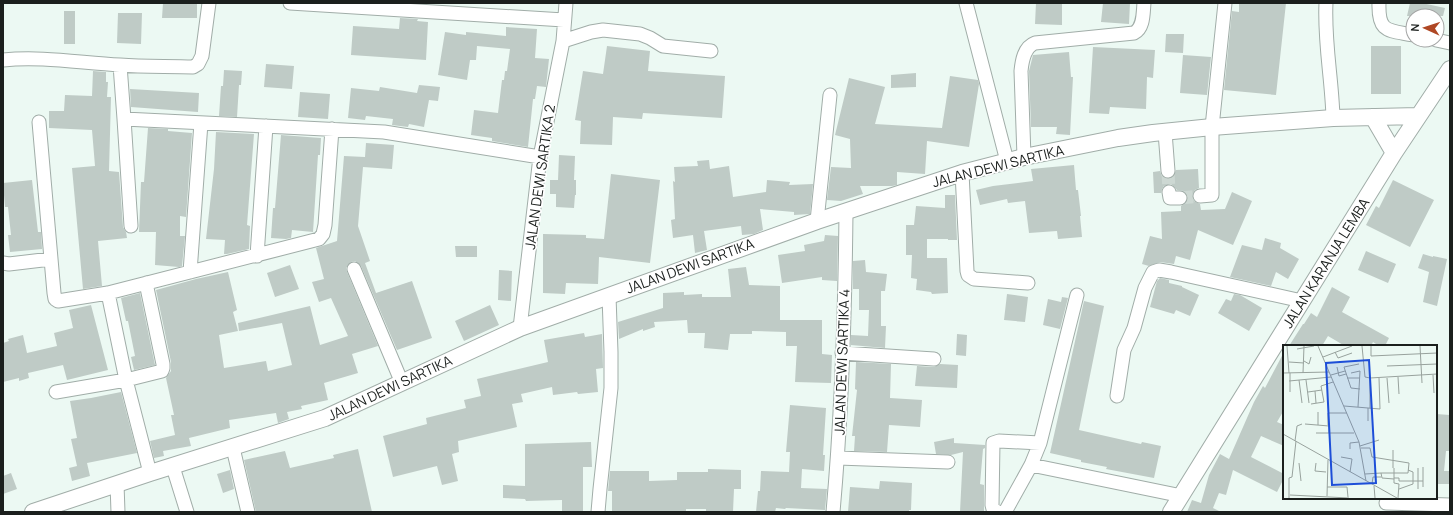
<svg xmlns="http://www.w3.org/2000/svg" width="1453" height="515" font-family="Manrope,sans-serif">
<rect width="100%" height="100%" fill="#ecf9f3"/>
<!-- building -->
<path fill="#bfcbc6" d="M163 3H197V18H162Z
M1036 3H1062V25L1035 24Z
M1103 3H1130L1129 24 1101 22Z
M1239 3H1286L1276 95 1224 90 1232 11 1239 12Z
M1410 3H1422L1445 8 1443 16H1407Z
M64 11H75V44H64Z
M118 13H142L141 44 117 43Z
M400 18 418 19 417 21 428 22 426 60 351 55 353 26 399 29Z
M506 27 537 29 535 58 549 59 546 87 537 86 535 99H533L528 147 492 141V138L471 135 474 110 498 113 502 80H504L505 71H507L510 49 477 46 476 60H470L467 80 438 75 445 32 466 35V32L506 36Z
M1166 34H1184L1183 53 1165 52Z
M607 46 650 51 648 71 725 76 722 118 643 113 642 119 613 117 612 145 580 144 581 121 575 120 583 71 603 74Z
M1371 46H1401V94H1371Z
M1093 47 1155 50 1153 78 1147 77 1146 109 1110 107 1109 114 1089 113Z
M1069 52 1071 77H1073L1070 135 1056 134 1057 127H1031L1029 71 1033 55Z
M1183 55 1211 57 1207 95 1180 93Z
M266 64 294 66 292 89 264 87Z
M224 70 242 71 241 85H239L237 117 219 116 221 86H223Z
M93 71 106 72V82H108L107 97H111L109 171 119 172 123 227 126 232 127 238 98 241 102 286 83 289 72 168 95 166 92 130 49 128V111H64L65 95 92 96Z
M916 73V87L891 88V75Z
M950 76 978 80 979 84 969 147 927 141 925 174 897 172V185L892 186H860L863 194 841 201 827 200 831 167 851 168 850 139 835 135 849 78 885 87 875 124 942 128Z
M419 85 440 87 438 101 429 100 424 127 409 124 408 127 392 125 393 119 366 116 365 120 348 118 351 88 379 91 380 87 417 93Z
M130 89 199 93 198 112 131 107Z
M300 92 330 94 328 119 298 117Z
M148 128 168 129V131L192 133 186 217 180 216V236H185L182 266 179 267 155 265 156 232H139L141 182H144Z
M216 132 254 134 247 225 250 226 249 249 227 254H224L225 240 206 239 214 169Z
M281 135 321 138 320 155H318L313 232 292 230 291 238 286 239 271 238 273 208H275Z
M366 143 394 145 392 169 363 167 358 226 370 261 365 263 376 293 412 281 432 338 397 350 361 266 355 261 351 262 346 268 347 272 378 346 352 354 358 373 324 383 328 400 301 406 302 409 287 412 289 419 278 423 276 413 229 420 230 428 189 438 191 446 163 451 164 456 154 458 150 441 175 435 171 415H174L166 378 171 371V362L156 290 196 279 228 272 237 310 233 312 238 331 219 335 224 368 266 361 268 371 292 365 282 323 239 331 238 323 310 306 320 345 348 336 331 298 319 302 312 282 324 279 316 248 337 241 344 156 365 157Z
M559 155 575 156 574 180H576V195H575L574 208 556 207V194H550V180H558Z
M709 160 710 169 729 166 733 197 766 192 767 180 790 182 789 185 813 184 810 214 794 215V212L760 209 763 230 754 234 742 235 741 226 704 231 707 250 695 253 693 235 673 238 671 220 675 219 673 181 675 182 674 167 698 166 697 161Z
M1074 165 1076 190H1078L1081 216H1080L1082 237 1058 239 1057 231 1029 233 1025 201 1008 203 1007 199 980 205 976 190 993 186 1033 181 1031 169Z
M1198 169 1199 188 1195 190 1192 196 1194 201 1200 204 1201 210 1225 209 1232 192 1252 201 1233 245 1198 230 1190 260 1176 256 1174 264 1160 262 1149 266 1142 264 1150 236 1162 239 1161 212 1181 211V206L1187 202 1188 198 1187 194 1184 191 1177 190 1171 184 1164 186 1162 189 1161 193H1154L1153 172 1160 171 1162 176 1168 179 1173 177 1176 170Z
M611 174 660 180 650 263 599 257 598 284 566 283 565 294 543 293V234L586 235V238L604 239Z
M32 180 38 232H41L42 249 10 252 8 235H11L8 207H5L3 183Z
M1393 180 1434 200 1410 247 1366 225 1376 206 1379 208Z
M945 195H955L957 240H948V239H927V258H947L948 293 932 294 931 292 916 290 917 279 911 278 912 255H906V225H914L916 206 945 208Z
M825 235 838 236 837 281 822 280V277L782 283 778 255 805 251 804 245 824 241Z
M1265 238 1281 243 1280 248 1299 259 1288 279 1276 272 1271 286 1230 277 1242 245 1262 250Z
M455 246H477V257H456Z
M1366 251 1396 264 1388 283 1358 270Z
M1423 254 1433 257V256L1447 259 1437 306 1423 302 1429 272 1418 268Z
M865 260 866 272 887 274 885 291H881V326H886L885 348 851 345V335L868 336 869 310H859V289H853V261Z
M290 265 299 289 275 297 267 273Z
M746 267 749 285 780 286V320H822V354L832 355 831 383 795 382 797 346H786V332L752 331V334H730L728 350 704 348 705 333H688L687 320 654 322 655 327 643 331V329L619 339 618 322 663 308V293L684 292V295L702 294V297H731L728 269Z
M499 270 512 271 511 301 498 300Z
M1160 278 1169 280V283L1182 286V287L1199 295 1190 316 1176 310 1174 314 1150 307 1157 281Z
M1332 287 1350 297 1342 312 1389 338 1385 346H1379L1373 342 1371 346H1345L1328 336 1322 346H1289L1303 324H1304L1311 313 1317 317Z
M140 293 155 365 134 370 131 357 135 356 128 321H126L121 298Z
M1007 294 1028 297 1025 322 1004 320Z
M1234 294 1240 295 1262 308 1249 331 1218 313 1226 299 1231 301Z
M1062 297 1068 298 1060 329 1043 325 1048 299 1061 302Z
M1084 301 1104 306 1079 430 1141 444 1142 442 1161 446 1154 478 1106 469 1107 467 1081 462V460L1050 453Z
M91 305 108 370 67 380 63 365 28 373 29 378 19 381V378L3 382V343L9 341 8 339 23 335 27 353 57 346 54 333 73 328 69 310Z
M490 305 499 325 464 341 455 321Z
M584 333 585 337 602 334 603 368 596 369 598 392 578 394 577 392 553 395 552 387 521 394 523 402 512 404 517 427 458 441 459 452 452 454 458 481 442 485 437 466 393 477 383 436 427 424 426 418 466 408 464 400 481 396 477 379 548 362 544 340Z
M957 334 967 335 966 356 956 355Z
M1284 352V410L1277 422 1284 425V446L1261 436 1251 457 1284 474V478L1277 492 1233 470 1226 495 1219 493 1213 508 1221 512H1187L1192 500 1201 503 1209 475 1220 454 1229 459 1254 402 1263 386 1265 388Z
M856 362 891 364 890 398 922 400 920 427 889 425 887 452 854 451 855 436H852L857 390 855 389Z
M940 364 958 365 957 388 915 386 917 366 934 367Z
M121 392 137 453 87 463 90 476 72 481 69 468 77 466 71 439 77 438 70 401 91 398Z
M790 405 826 408 823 455H825L824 471 802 469 801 488 827 489 825 510 786 508 785 509 776 508 775 512H756L758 491H760L761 471 789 472 790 452H786Z
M1436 414 1450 415V451H1446L1444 471H1450V484H1436Z
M954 438V443L985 445V448L983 449 980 484 984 485V512H960L963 452 951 455 936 454 934 442Z
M591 442 592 467H583V512H562V500L526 501 525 499 503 498V485L525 486V444Z
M358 449 372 512H256L244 460 285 451 290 468 334 458 333 455Z
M708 469 741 470V489H734L733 512H706V509H686V512H612V491H608L610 471H649V481L677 480V472H708Z
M230 470 234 489 223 493 217 474Z
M11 473 17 489 3 494V476Z
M880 481 912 483 911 510H909V512H848L850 487 879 489Z"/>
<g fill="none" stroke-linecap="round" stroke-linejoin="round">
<!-- minor-tunnel -->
<path stroke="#cdd8d3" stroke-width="13" stroke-dasharray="13 6" stroke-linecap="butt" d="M1168 171 1169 192
M1180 198 1200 196"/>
<defs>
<path id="minor" d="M290 3 564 20
M966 3 1007 161
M1326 3C1324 42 1332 79 1333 118
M1379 3C1378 33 1388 30 1413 35
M1436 40 1450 43
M563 41 591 32 603 30 640 34 650 38 663 46 711 51
M3 60C42 56 81 63 120 65 144 67 169 66 193 67L198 64 202 56 209 3
M120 65 124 119
M39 122 54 293 55 299 58 301 108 293 319 239 323 234 325 225 332 129
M1165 132 1168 171
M1024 157 1021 71C1022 61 1024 47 1035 43L1134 33C1144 28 1143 13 1144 3
M962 173 967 271 968 275 974 279 1028 283
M1169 192 1170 198H1180
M1200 196 1212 195V127L1225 3
M817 221 830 95
M131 226 124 119 384 132 540 157
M257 256 266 126
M3 263 9 264 51 259
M354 269 402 383
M190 272 201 123
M108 293 126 380 150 473
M520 328 540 157 563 41 566 3
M842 353 934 359
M56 392 126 380 162 371 163 368V364L146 283
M1117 396 1124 350 1134 328 1145 288 1153 272 1159 270 1171 272 1302 301
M233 448 248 512
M838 458 948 462
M1031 465 1182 496
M173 467 187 512
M117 484 118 512
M1386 503 1450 505
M598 512 600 489 611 388V352L609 296
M833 512C842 412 845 312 846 212
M998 512 993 509 992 505 993 443 999 441 1040 443
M1005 512 1031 465 1040 443 1077 295"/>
<path id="major" d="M1373 117 1394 153
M33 512 150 473 325 418 520 328 817 221 962 173 1024 157 1118 138 1153 133 1212 127 1333 118 1418 116
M1171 512 1394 153 1450 69"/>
</defs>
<!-- minor casing -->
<use href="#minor" stroke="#a1ada8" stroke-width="15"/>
<!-- major casing -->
<use href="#major" stroke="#a1ada8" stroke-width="18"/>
<!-- minor -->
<use href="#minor" stroke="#fff" stroke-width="13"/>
<!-- major -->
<use href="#major" stroke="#fff" stroke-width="16"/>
</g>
<g text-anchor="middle" stroke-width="3.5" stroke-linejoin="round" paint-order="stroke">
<!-- street labels -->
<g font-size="14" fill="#1b1f1d" stroke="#fff">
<text transform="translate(998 166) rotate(-14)" y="5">JALAN DEWI SARTIKA</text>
<text transform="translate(540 177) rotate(-82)" y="5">JALAN DEWI SARTIKA 2</text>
<text transform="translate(1326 263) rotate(-58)" y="5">JALAN KARANJA LEMBA</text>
<text transform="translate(690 266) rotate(-20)" y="5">JALAN DEWI SARTIKA</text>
<text transform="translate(842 362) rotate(-88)" y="5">JALAN DEWI SARTIKA 4</text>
<text transform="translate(390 388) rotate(-25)" y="5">JALAN DEWI SARTIKA</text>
</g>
</g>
<!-- overview -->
<g transform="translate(1283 345)">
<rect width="154" height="154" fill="#ecf9f3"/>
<path fill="none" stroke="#98a29d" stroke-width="1" d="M4 1 6 28M35 1 76 97 83 136M79 1 82 32 87 33M88 1V11L154 8M137 1 139 38M14 4 31 1M52 7 55 13 69 8M40 12 69 1M21 16 26 19 28 12M6 17 21 18M76 19 61 22 68 43 77 44M104 21 154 19M54 22 56 31 63 29M0 28 46 27M7 28V47M20 28 21 1M68 28 77 26 75 62M48 30 62 26M150 30 151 48M115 32 116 49M64 33H77M104 33 106 58M16 35 19 58M23 35 26 58M6 36 48 32M32 46 33 58M25 47 39 45M28 59 41 57 38 41 50 37M61 61 97 64 96 33M87 63V33L154 29M35 67V80M85 76V63M22 79 46 81V88M45 80V68H64M33 88H71M0 89 114 153M12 96 14 81 19 79M77 101 96 95M78 103H87L89 112 126 118 125 128H98L99 133 111 134M67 104V98L76 97M58 112 69 114 67 127M16 118 18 136M33 118 32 126 43 127M110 123V105M111 123V138L116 139 115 153M82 129 98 128M111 133H116V136H140M89 139 90 132H98M91 141 92 153M44 142H64L65 152M140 142V122M116 144 130 139V127L125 125M135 144V123M7 150 66 153M44 151 45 115M6 153V133L9 132 13 96"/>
<path fill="#1d4ed8" fill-opacity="0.15" stroke="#1d4ed8" stroke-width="2" d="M86 15 93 138 49 140 43 18Z"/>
<rect width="154" height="154" fill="none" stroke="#1b1f1d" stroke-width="2"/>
</g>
<!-- border -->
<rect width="1453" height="515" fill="none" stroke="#1b1f1d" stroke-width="8"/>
<!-- north arrow -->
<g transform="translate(1425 28) rotate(273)"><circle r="19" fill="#ffffff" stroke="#a4a5a5"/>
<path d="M0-3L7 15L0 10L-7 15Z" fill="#af4724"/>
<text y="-6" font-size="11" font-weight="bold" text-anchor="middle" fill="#1b1f1d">N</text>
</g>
</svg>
